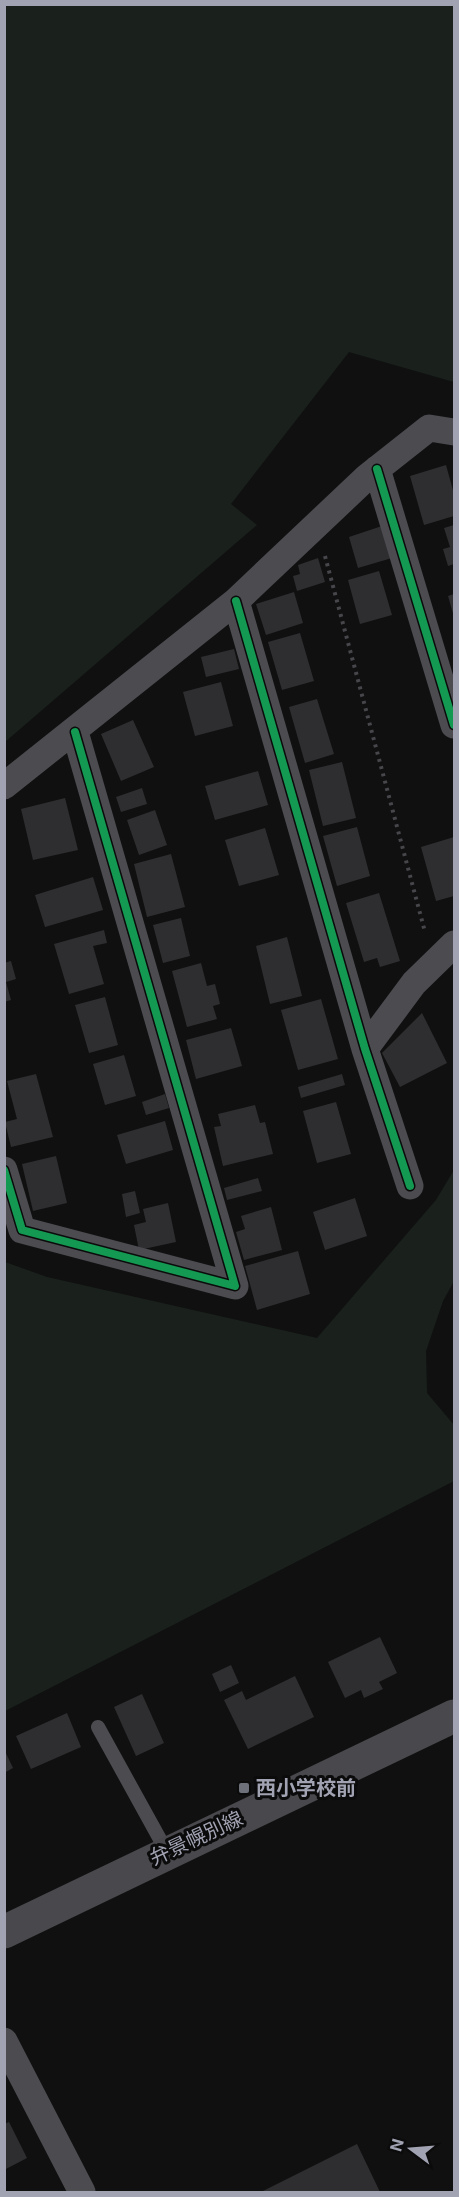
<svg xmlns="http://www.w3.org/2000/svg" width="459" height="2197" font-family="Inter,'Noto Sans JP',sans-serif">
<rect width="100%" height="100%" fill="#101011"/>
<!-- green -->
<path fill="#1a211c" d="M5 4 454 5V382L349 352 231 504 257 525 5 742Z
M454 1170V1281L443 1301 426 1351 427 1393 454 1425V1481L5 1711V1262L47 1277 317 1338 436 1200Z"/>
<!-- building -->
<path fill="#2e2e30" d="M446 465 454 494V516L424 525 410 476Z
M454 525V564L448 566 443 549 450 547 444 528Z
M382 526 392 558 358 568 349 537Z
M318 558 325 582 297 591 293 576 300 574 298 565Z
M379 571 392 615 360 624 348 580Z
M294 592 303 623 266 635 256 604Z
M454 594V617L448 596Z
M300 633 314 681 282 690 268 642Z
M234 649 239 669 206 677 201 657Z
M221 682 233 726 195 736 183 692Z
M317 699 334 754 305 763 289 707Z
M133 720 154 767 121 781 101 734Z
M342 762 356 818 323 826 309 770Z
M258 771 268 805 215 820 205 786Z
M142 788 147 804 121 812 116 797Z
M65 798 78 850 33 860 21 809Z
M155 810 167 845 139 855 127 820Z
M357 827 370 876 337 886 323 836Z
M265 828 279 875 239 886 225 840Z
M454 837V896L436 901 421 847Z
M171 854 185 907 147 917 134 864Z
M93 877 103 910 45 927 35 895Z
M379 893 400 961 380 967 377 958 364 962 346 903Z
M181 918 190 956 163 963 153 925Z
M104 930 107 943 93 946 104 984 69 994 54 944Z
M287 937 302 996 270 1004 256 946Z
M11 961 16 979 6 982 11 1000 4 1002V963Z
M201 963 207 986 215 984 220 1004 213 1006 217 1019 187 1027 172 971Z
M105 997 118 1045 89 1053 75 1005Z
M321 999 338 1059 298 1070 281 1010Z
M422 1013 447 1063 400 1087 382 1053Z
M231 1028 242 1066 196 1079 186 1040Z
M124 1055 136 1096 105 1105 93 1064Z
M36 1074 53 1137 11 1147 5 1122 17 1119 7 1081Z
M342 1074 345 1085 301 1098 298 1087Z
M165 1094 169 1108 146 1115 142 1102Z
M336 1102 351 1154 317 1163 303 1111Z
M255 1105 260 1123 265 1122 273 1154 223 1166 214 1127 221 1126 218 1114Z
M165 1121 173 1150 126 1164 117 1135Z
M56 1156 67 1203 33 1211 22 1164Z
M258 1178 262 1191 227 1200 224 1188Z
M135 1191 140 1213 126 1217 122 1194Z
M355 1198 367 1236 325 1250 313 1212Z
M168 1203 176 1242 139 1250 134 1225 146 1222 143 1209Z
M271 1207 282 1250 244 1260 236 1232 245 1229 241 1216Z
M298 1251 310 1294 257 1310 245 1266Z
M380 1637 397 1673 379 1682 383 1689 364 1698 361 1690 345 1698 328 1662Z
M231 1665 239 1683 220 1692 212 1674Z
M295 1676 314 1717 248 1749 224 1700 242 1691 246 1700Z
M142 1694 164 1743 136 1756 114 1707Z
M67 1713 81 1747 31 1769 16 1736Z
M4 1749 13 1768 4 1773Z
M9 2122 27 2158 4 2170V2124Z
M357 2144 380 2192H261Z"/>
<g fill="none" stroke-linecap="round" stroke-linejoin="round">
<!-- path -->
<path stroke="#46464b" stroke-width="4" stroke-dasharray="3 4.5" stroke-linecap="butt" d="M325 556 425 932"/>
<!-- service -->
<path stroke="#4b4b50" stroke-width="14" d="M98 1727 167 1852"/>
<!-- minor -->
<path stroke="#4b4b50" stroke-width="27" d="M377 469 454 725
M236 601 365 1049 410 1186
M4 786 236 601 367 477 429 428 454 432
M365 1049 414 983 454 944
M4 1170 22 1230 235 1286 75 732
M4 2041 82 2192"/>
<!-- secondary -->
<path stroke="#49494d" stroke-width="33" d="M4 1932 454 1716"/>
<defs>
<path id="cycleway" d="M377 469 454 725
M236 601 365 1049 410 1186
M4 1170 22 1230 235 1286 75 732"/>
</defs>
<!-- cycleway casing -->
<use href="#cycleway" stroke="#0b0b0c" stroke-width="11"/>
<!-- cycleway -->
<use href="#cycleway" stroke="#139951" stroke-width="8"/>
</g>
<!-- markers -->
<rect fill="#6e707a" stroke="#0b0b0c" stroke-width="2" x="238" y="1782" width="12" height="12" rx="3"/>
<g text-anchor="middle" stroke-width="6" stroke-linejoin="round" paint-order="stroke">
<!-- poi labels -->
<g font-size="20" font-weight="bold" fill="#a1a3b2" stroke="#0b0b0c" text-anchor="start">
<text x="256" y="1795">西小学校前</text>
</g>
<!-- street labels -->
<g font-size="20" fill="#a1a3b2" stroke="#0b0b0c">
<text transform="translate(196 1838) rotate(-25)" y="7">弁景幌別線</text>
</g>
</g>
<!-- border -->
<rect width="459" height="2197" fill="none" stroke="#a1a3b2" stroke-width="12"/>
<!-- north arrow -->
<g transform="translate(411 2149) rotate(286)" stroke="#0b0b0c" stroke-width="4.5" paint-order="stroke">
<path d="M0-4.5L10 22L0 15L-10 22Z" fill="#a1a3b2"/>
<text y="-9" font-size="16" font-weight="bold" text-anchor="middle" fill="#a1a3b2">N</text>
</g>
</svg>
